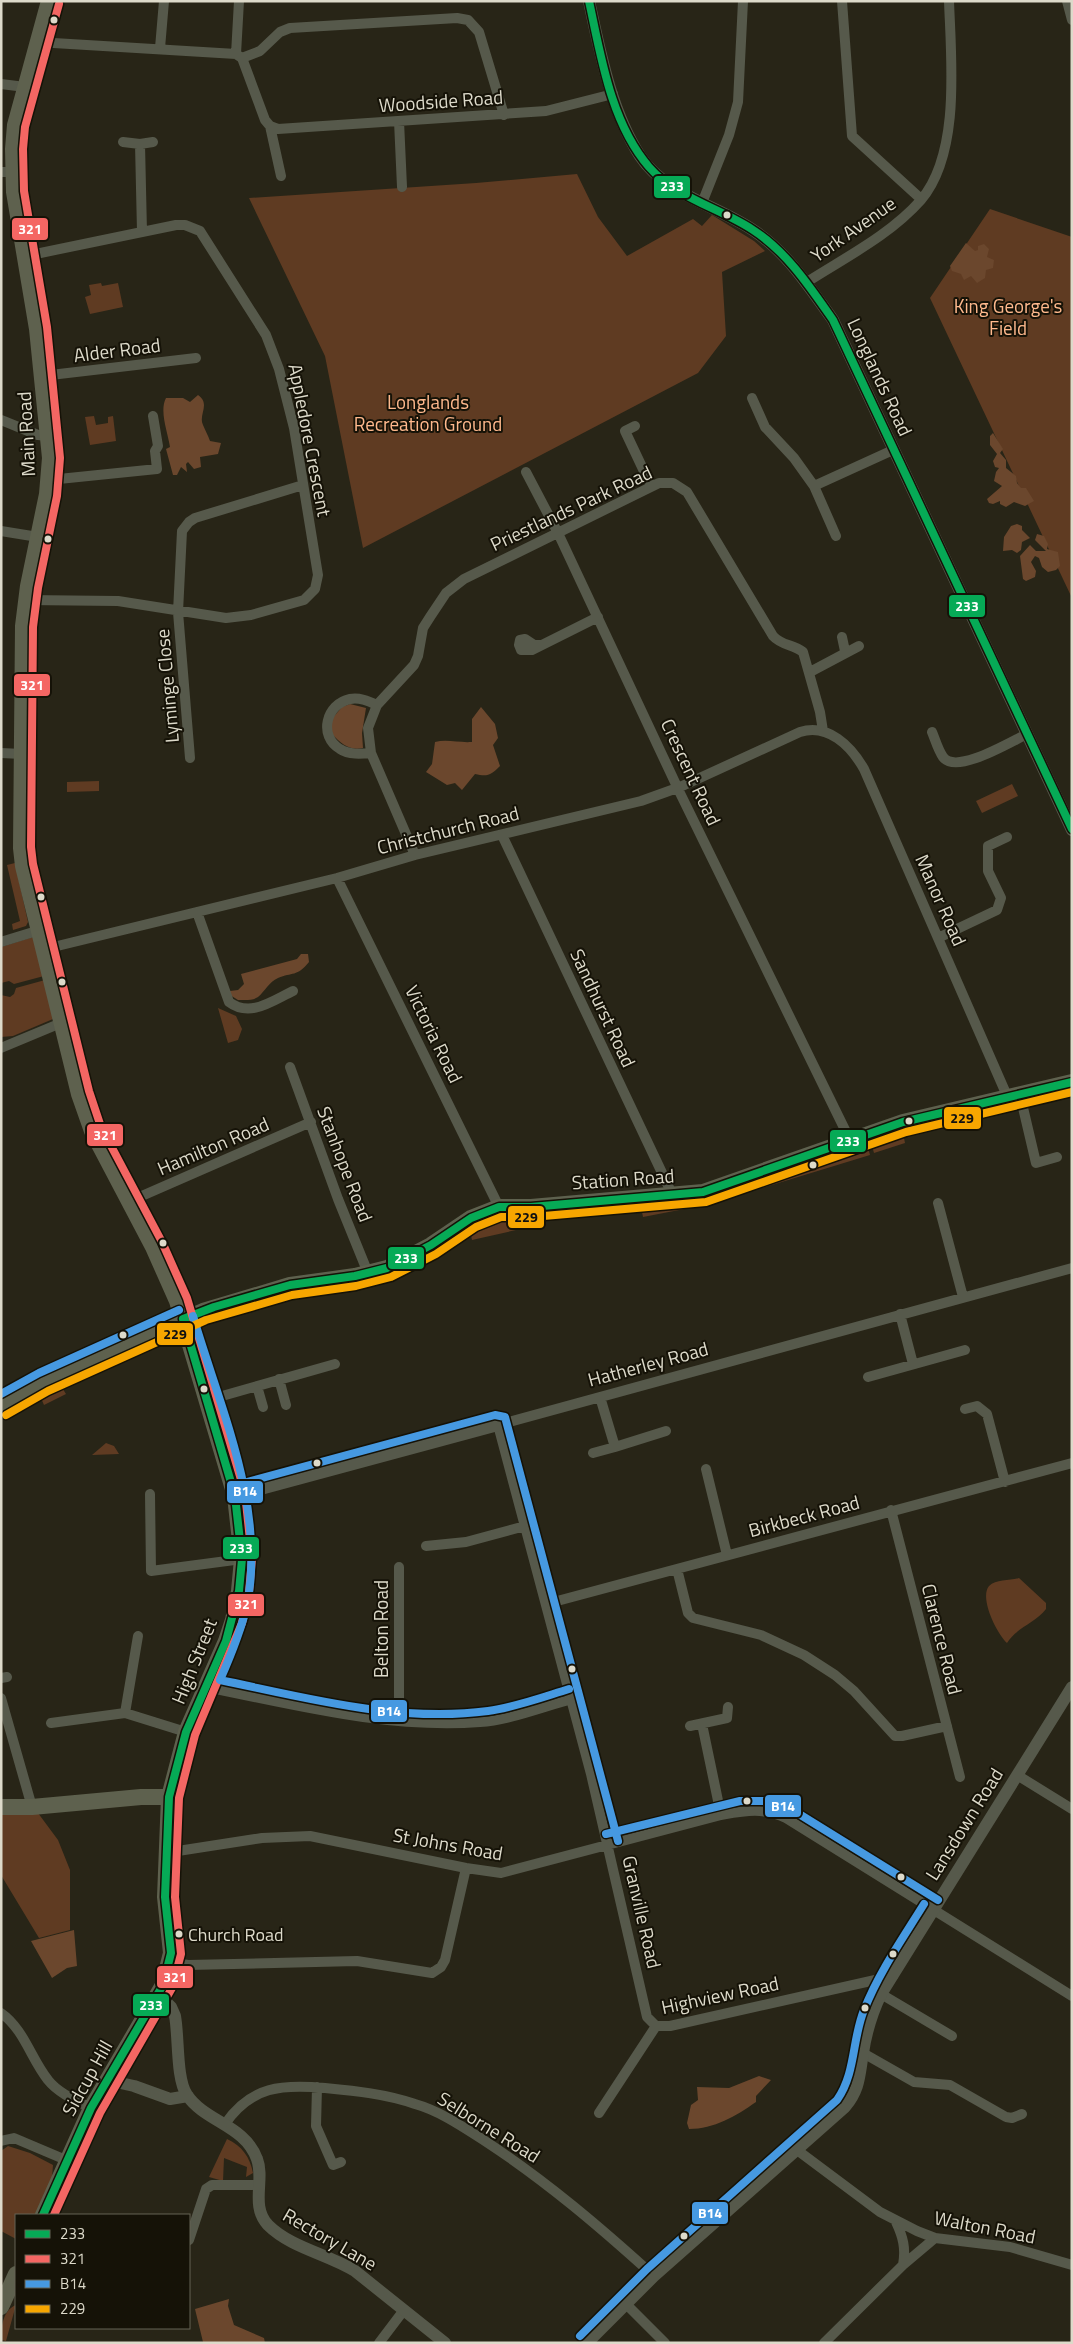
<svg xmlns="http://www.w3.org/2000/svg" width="1073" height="2344" font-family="'Titillium Web',sans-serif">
<rect width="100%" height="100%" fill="#282517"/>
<!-- green -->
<path fill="#5f3b22" d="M577 174 598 217 627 256 693 219 702 226 712 215 754 241 765 251 722 272 726 336 698 373 363 548 325 356 249 198 476 183Z
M990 209 1072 237V598L930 298Z
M101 283 102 286 118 283 123 307 90 314 85 297 91 295 89 285Z
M94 416 96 425 108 423V417L113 416 116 441 90 445 85 417Z
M99 781V791L67 792V782Z
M1012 784 1018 796 982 813 976 801Z
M15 863 28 922 26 926 13 930 12 924 20 921 7 865Z
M33 937 44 976 14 984 9 981 1 983V947Z
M45 980 53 1019 13 1036 1 1037V995L10 997 14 994 16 988Z
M218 1008 236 1016 242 1029 238 1040 228 1043Z
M902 1128 905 1143 874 1153 870 1139Z
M866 1140 870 1155 762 1188 760 1179Z
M755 1180 757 1189 710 1203 708 1197Z
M703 1199 705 1205 643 1217 640 1202Z
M531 1211 534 1226 472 1240 469 1226 507 1212Z
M61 1386 66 1394 44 1405 40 1396Z
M106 1443 114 1446 119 1454 92 1455Z
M1019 1578 1046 1603V1609C1035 1623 1016 1628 1007 1643 997 1634 979 1598 989 1586 996 1579 1010 1581 1019 1578Z
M1 1811 38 1813 58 1840 70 1870V1930L39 1938 1 1875Z
M227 2139C242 2146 250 2157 253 2173L246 2177 247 2167 224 2158 223 2181 209 2177Z
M8 2146 30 2153 53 2165 52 2178 36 2215H16V2239L1 2231V2151Z
M16 2305 6 2341 1 2340C1 2327 3 2310 16 2305Z"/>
<!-- forest -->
<path fill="#6b472d" d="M966 243 975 251 978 250V246L984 244 989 249 987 257 994 260 993 268 986 270 985 278 977 283 971 276 964 280 961 274 952 271 950 266Z
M198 395C211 404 198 415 203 425 205 430 208 435 210 441L221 443 218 454 200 457 201 467 194 469 188 462 186 464 187 472 181 467 177 475H173L166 449 170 447C168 433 159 411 166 398H183L190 402Z
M993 433 1003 449 1000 453 1006 460V468L1016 476 1017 483 1021 488H1026L1034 501 1025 506 1014 502 1006 507 1000 504V501L993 504 989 503 987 499 1002 486 994 481 996 472 999 468 995 467 993 461 997 454 990 445V436Z
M1017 524 1022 526V530L1030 538 1022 542 1021 550 1017 553 1012 550 1003 551 1004 537 1011 526Z
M1037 534 1044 536 1048 544 1047 549 1058 552 1060 566 1056 570 1048 572 1042 567 1039 558 1035 556 1031 562 1036 571 1035 577 1026 581 1023 579 1020 556 1030 545 1036 551H1046L1035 540Z
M350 704 366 708 362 733 363 748C350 751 341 744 332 734L330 721 342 707Z
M481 707 495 724 498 738 493 745 500 766C491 775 488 777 475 774L462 790 455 783 447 785 426 772 432 764 435 742C447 739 459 743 472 742V719Z
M301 954H308L309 962C297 977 292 972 278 978 269 982 265 991 258 997 252 1001 245 1000 238 1000L230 995V991L238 990 244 984 241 974 297 959Z
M74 1930 77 1966 67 1968 52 1978 31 1941Z
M759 2076 771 2080 756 2096V2102C736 2116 714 2129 689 2129L687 2123 691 2105 698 2100 697 2087 729 2088Z
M229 2299 228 2306 234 2325 264 2338 265 2343 203 2342 195 2309Z"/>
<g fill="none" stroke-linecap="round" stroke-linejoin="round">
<!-- minor -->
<path stroke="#56594b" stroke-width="10" d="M842 1 852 136 921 199
M1067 1 1072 20
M37 42 236 54 242 58 265 120 270 126 278 129 546 111 613 94
M160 48 164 1
M236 54 239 1
M242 58 260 51 280 32 290 28 457 18 468 20 479 32 504 115
M1 84 25 87
M399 121 402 187
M270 126 281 176
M123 142 140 144 142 232
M140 144 153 142
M1 172H12
M702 203 729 135 738 102 743 1
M807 282C846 257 890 235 921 200 961 153 951 59 949 1
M42 376 196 358
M752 398 765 427 794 458 814 486 893 450
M1 420 38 435 48 436
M635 426 625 431 651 486
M526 472 558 533 680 793 850 1140
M49 480 157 469 155 451 158 446 153 416
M814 486 836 536
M1 531 38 537
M26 600 118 601 226 618 251 615 304 600 315 589 318 575 294 428 279 369 266 335 200 231 185 225H176L26 256
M842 637 845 651
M540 645H534L525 639 520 640 519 645 521 650H532L598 617
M810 672 859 646
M932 732C935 739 938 750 943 757 956 775 1010 742 1027 734
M1 753 22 754
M371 753C361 754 349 755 340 749 318 736 326 704 350 699 359 697 368 701 377 705
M190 758 178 612 182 531 189 522 195 518 303 485
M502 835 673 1196
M415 855 371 753 368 728 377 705 414 665 418 656 423 628 430 617 446 593 464 579 659 483H673L687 492 773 636C782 646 793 644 803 652L820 712 823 731
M337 878 499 1207
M197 912 229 1002C250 1018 272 1001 293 991
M938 938 997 910 1001 898 988 871V846L1007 837
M1 942 40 930
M45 949 337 878 415 855 641 801 680 787 800 732C828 723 851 746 864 769L1008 1098
M1 1048 61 1023
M290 1067 338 1199 368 1273
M1020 1095 1036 1163 1057 1157
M128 1202 311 1122
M938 1203 963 1297
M900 1314 913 1364
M868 1377 965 1350
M279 1379 286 1405
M257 1386 263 1407
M600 1397 615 1447 666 1431
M208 1400 335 1364
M965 1409 977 1406 987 1414 1005 1482
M593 1453 615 1447
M706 1469 727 1555
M150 1494 151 1571 242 1559
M891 1510 960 1777
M426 1546 466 1542 525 1526
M399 1567V1721
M677 1569 688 1613 693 1618 761 1635 804 1655 835 1675 854 1691 895 1736H902L947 1726
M546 1604 1072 1463
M1 1678 7 1677
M206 1687C296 1705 388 1729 480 1722 510 1720 542 1707 572 1699
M1 1698 32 1807
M125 1713 138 1636
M51 1723 125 1713 186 1732
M702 1724 721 1815
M690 1726 727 1718 728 1707
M1017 1775 1072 1809
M165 1853 262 1838 310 1836 466 1868 501 1873 721 1815C744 1811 764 1807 786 1818L1072 1996
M170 1962 188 1965 357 1961 432 1973 441 1967 445 1960 466 1868
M881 1994 952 2036
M1 2013C24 2029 31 2059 48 2080 58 2093 77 2101 91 2108
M656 2026 647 2017 591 1774 498 1425 1072 1268
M656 2026H670L893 1976
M863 2053 914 2082 950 2085 1006 2117 1012 2118 1022 2114
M317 2087 316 2126 333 2165 341 2162
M599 2113 656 2026
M225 2124C251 2086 282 2084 325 2088 356 2091 386 2094 415 2104 440 2111 463 2127 485 2141 546 2181 600 2227 654 2276
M1 2141 14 2138 66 2160
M797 2150 880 2212 917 2231 935 2238 1010 2247 1072 2265
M189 2240 206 2189 212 2185H258
M903 2265 935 2238
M626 2304 665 2343
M379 2343 404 2310
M824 2343 903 2265C906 2248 903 2237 896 2222"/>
<!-- tertiary -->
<path stroke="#56594b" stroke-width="12" d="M589 1C600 52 611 111 640 156 666 195 716 205 753 230 788 253 809 287 833 320L1072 830
M235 1496 498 1425
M159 1995 171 2007 175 2016C179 2037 176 2079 187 2095 205 2122 245 2125 257 2159 265 2180 250 2206 268 2225 291 2248 328 2254 355 2271L445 2343
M107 2080 134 2086 170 2099 188 2096
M587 2343 654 2276 845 2107C860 2089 859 2076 863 2053 866 2032 872 2013 881 1994L1072 1687"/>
<!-- primary -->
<path stroke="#5e614e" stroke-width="16" d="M1 1406 43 1382 203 1311 290 1285 355 1276 387 1268 431 1245 471 1218 499 1207H531L703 1192 903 1122 1072 1082
M1 1807H32L141 1797H169
M43 2215 91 2108 163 1985 171 1953 165 1897 169 1797 186 1732 226 1641 233 1620 239 1591 242 1559 235 1496 177 1301 153 1247 92 1131 79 1094 23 866 21 848 23 626 28 586 47 494 50 458 37 329 14 192 13 149 15 125 49 1
M1 2307 16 2274"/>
<defs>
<path id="bus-1" d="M589 1C601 57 611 123 649 167 676 198 720 208 753 230 787 252 810 287 833 320L1072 829
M183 1319 214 1307 290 1285 355 1276 387 1268 431 1245 471 1218 499 1207H531L703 1192 903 1122 1072 1082
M43 2215 91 2108 163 1985 171 1953 165 1897 169 1797 186 1732 226 1641 239 1591 242 1559 235 1496 183 1319"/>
<path id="bus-2" d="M54 2215 100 2113 172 1988 181 1954 175 1897 179 1798 195 1735 242 1623 249 1592 252 1559 245 1493 187 1298 162 1242 101 1127 89 1091 33 864 31 847 33 627 38 588 57 496 60 458 47 327 24 191 23 149 25 127 59 4"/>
<path id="bus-3" d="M193 1316C220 1408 266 1507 247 1605 241 1631 231 1655 220 1680 307 1698 399 1723 488 1711 516 1707 543 1697 569 1689
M1 1394 39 1373 179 1310
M232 1486 495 1415 505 1417 618 1841
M606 1834 740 1801H767L791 1809 938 1900
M580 2336 647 2269 837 2100C856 2073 852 2039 864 2010 879 1972 903 1938 924 1904"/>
<path id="bus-4" d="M6 1415 48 1391 206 1320 292 1295 356 1286 391 1277 436 1254 476 1227 501 1217H532L706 1202 906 1132 1072 1092"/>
</defs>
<!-- bus-1 casing -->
<use href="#bus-1" stroke="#151207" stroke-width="11"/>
<!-- bus-2 casing -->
<use href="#bus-2" stroke="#151207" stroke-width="11"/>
<!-- bus-3 casing -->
<use href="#bus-3" stroke="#151207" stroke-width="11"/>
<!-- bus-4 casing -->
<use href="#bus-4" stroke="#151207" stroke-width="11"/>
<!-- bus-1 -->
<use href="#bus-1" stroke="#06aa56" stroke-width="8"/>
<!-- bus-2 -->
<use href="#bus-2" stroke="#f46663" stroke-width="8"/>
<!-- bus-3 -->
<use href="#bus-3" stroke="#4699e1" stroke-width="8"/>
<!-- bus-4 -->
<use href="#bus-4" stroke="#f7a600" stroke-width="8"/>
</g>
<!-- markers -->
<g fill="#dddaca" stroke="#151207" stroke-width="2">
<circle cx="54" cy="20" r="4.5"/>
<circle cx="727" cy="215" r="4.5"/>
<circle cx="48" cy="539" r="4.5"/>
<circle cx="41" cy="897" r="4.5"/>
<circle cx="62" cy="982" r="4.5"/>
<circle cx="909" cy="1121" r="4.5"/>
<circle cx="813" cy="1165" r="4.5"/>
<circle cx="163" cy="1243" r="4.5"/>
<circle cx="123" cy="1335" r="4.5"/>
<circle cx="204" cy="1389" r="4.5"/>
<circle cx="317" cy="1463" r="4.5"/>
<circle cx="572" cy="1669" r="4.5"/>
<circle cx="747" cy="1801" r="4.5"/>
<circle cx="901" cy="1877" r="4.5"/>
<circle cx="179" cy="1934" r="4.5"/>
<circle cx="893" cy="1954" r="4.5"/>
<circle cx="865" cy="2008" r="4.5"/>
<circle cx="684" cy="2236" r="4.5"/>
</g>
<g text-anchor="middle" stroke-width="4" stroke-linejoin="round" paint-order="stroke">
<!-- bus labels -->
<g font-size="18" fill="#dddaca" stroke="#151207" text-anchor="start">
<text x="188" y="1941">Church Road</text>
</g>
<!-- street labels -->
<g font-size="19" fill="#dddaca" stroke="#151207">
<text transform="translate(441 101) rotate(-4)" y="7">Woodside Road</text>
<text transform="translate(853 229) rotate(-35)" y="7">York Avenue</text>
<text transform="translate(117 350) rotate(-7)" y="7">Alder Road</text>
<text transform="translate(880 377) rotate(65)" y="7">Longlands Road</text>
<text transform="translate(26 434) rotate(-93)" y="7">Main Road</text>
<text transform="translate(310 440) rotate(79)" y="7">Appledore Crescent</text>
<text transform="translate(571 508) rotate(-25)" y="7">Priestlands Park Road</text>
<text transform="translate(167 686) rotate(-95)" y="7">Lyminge Close</text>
<text transform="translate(691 772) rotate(65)" y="7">Crescent Road</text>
<text transform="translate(448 830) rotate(-14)" y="7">Christchurch Road</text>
<text transform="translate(941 900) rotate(66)" y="7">Manor Road</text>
<text transform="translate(603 1008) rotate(65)" y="7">Sandhurst Road</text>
<text transform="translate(434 1034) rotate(64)" y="7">Victoria Road</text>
<text transform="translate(213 1146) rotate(-23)" y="7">Hamilton Road</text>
<text transform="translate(345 1164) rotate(69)" y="7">Stanhope Road</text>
<text transform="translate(623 1179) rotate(-4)" y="7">Station Road</text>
<text transform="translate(648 1364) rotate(-15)" y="7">Hatherley Road</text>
<text transform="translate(804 1516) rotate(-15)" y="7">Birkbeck Road</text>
<text transform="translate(381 1629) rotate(-90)" y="7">Belton Road</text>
<text transform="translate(942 1639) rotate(76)" y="7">Clarence Road</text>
<text transform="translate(194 1661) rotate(-68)" y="7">High Street</text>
<text transform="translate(964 1824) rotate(-58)" y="7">Lansdown Road</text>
<text transform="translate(448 1844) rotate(10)" y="7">St Johns Road</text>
<text transform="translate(642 1912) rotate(77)" y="7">Granville Road</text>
<text transform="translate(720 1995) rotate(-12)" y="7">Highview Road</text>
<text transform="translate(87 2078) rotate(-61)" y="7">Sidcup Hill</text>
<text transform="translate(489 2127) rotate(32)" y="7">Selborne Road</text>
<text transform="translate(985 2227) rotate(11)" y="7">Walton Road</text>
<text transform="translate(330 2239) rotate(30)" y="7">Rectory Lane</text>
</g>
<!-- park labels -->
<g font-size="19" fill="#ffb98d" stroke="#151207">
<text x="1008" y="313">King George's<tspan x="1008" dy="22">Field</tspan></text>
<text x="428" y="409">Longlands<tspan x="428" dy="22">Recreation Ground</tspan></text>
</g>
</g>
<g stroke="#151207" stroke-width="2">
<rect x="653" y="175" width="38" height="24" rx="5" fill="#06aa56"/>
<rect x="11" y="217" width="38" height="24" rx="5" fill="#f46663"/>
<rect x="948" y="594" width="38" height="24" rx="5" fill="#06aa56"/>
<rect x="13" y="673" width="38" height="24" rx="5" fill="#f46663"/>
<rect x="943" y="1106" width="39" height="24" rx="5" fill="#f7a600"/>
<rect x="86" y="1123" width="38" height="24" rx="5" fill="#f46663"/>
<rect x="829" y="1129" width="38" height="24" rx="5" fill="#06aa56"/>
<rect x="507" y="1205" width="38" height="24" rx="5" fill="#f7a600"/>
<rect x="387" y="1246" width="38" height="24" rx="5" fill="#06aa56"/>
<rect x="156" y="1322" width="38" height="24" rx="5" fill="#f7a600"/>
<rect x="226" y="1480" width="38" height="24" rx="5" fill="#4699e1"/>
<rect x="222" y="1536" width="38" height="24" rx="5" fill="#06aa56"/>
<rect x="227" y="1593" width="38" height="24" rx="5" fill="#f46663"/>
<rect x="370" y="1699" width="38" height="24" rx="5" fill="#4699e1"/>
<rect x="764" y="1794" width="38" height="24" rx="5" fill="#4699e1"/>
<rect x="156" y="1965" width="38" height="24" rx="5" fill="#f46663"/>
<rect x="132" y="1993" width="38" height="24" rx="5" fill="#06aa56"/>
<rect x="691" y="2201" width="38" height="24" rx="5" fill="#4699e1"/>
</g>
<g font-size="14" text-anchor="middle" font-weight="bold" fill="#fff">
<text x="672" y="191">233</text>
<text x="30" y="234">321</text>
<text x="967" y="611">233</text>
<text x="32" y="690">321</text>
<text x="105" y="1140">321</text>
<text x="848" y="1146">233</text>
<text x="406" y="1263">233</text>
<text x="245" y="1496">B14</text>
<text x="241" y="1553">233</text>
<text x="246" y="1609">321</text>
<text x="389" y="1716">B14</text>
<text x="783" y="1811">B14</text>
<text x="175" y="1982">321</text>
<text x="151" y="2010">233</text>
<text x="710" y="2218">B14</text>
</g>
<g font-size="14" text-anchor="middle" font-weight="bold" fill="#111">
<text x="962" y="1123">229</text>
<text x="526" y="1222">229</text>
<text x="175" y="1339">229</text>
</g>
<!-- border -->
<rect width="1073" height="2344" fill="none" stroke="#dddaca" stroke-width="5"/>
<!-- legend -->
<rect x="15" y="2214" width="175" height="115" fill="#151207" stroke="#656255"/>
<rect x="25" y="2230" width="25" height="8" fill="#06aa56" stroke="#656255"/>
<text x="60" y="2239" font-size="15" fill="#dddaca">233</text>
<rect x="25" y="2255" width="25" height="8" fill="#f46663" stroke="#656255"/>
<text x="60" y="2264" font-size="15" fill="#dddaca">321</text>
<rect x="25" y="2280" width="25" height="8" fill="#4699e1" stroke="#656255"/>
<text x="60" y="2289" font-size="15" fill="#dddaca">B14</text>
<rect x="25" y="2305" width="25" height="8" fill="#f7a600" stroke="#656255"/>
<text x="60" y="2314" font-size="15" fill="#dddaca">229</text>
</svg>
